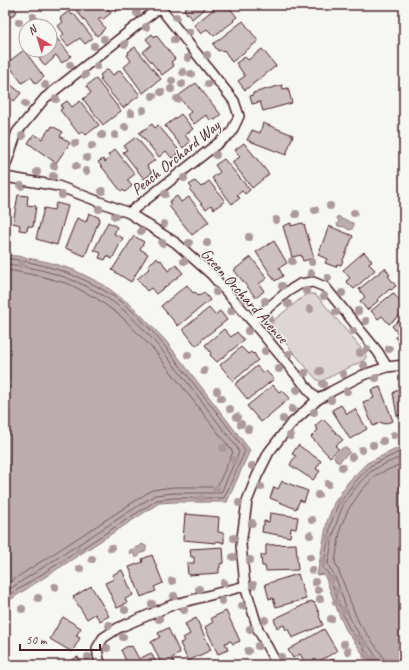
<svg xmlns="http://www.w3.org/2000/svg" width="409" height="670" font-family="Caveat,sans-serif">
<rect width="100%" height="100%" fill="#f6f6f2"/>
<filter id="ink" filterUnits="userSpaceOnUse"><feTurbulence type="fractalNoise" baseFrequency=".025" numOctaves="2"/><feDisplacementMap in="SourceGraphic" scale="8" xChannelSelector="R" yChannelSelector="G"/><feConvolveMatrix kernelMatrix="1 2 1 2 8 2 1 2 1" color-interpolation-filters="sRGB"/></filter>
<g filter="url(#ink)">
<!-- green -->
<path fill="#ddd6d5" stroke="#947a80" d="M309 294H314L319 298 365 353C366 356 367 356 365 359 364 361 327 378 322 381H319L316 379 273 328 272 322 274 320 304 296Z"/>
<!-- water -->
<path fill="#bbadae" stroke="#8e747a" d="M338 216 341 218V219L344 220H347L349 222 353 223V227L352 229 349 230 345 227 338 226 337 224 339 221 337 218Z
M5 255 17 256 48 262 74 270 104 285 132 306 165 340 250 450 227 502H174L159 503 5 603Z
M344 447 349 450V453L342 459H341L340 462H337L334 457C335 453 340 452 341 449Z
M404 448V665H371L346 630 340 617 324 574 317 575 327 522 334 503 349 481 367 463 396 449Z
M142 544 146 546V550L145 552 141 553 138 557H135L134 556V553L131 554 129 552 131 549 134 550 136 547H139Z"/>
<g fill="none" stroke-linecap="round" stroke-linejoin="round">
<!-- shore -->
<path stroke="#77585f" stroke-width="1" d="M5 258C50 264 95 279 130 309 156 332 176 361 197 388 209 402 220 417 231 431 236 438 241 444 245 451L224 498H174L157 500 5 598
M5 264C49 268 93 284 127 313 152 336 173 364 194 391 204 405 215 418 225 432 230 438 236 445 239 452L221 493H174L155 495 5 592
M5 270 14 271 44 277 69 284 96 298 122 317 154 350 216 430 233 452 217 487H174L152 490 5 585
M374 665 373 661 349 628 343 615 328 573 326 571 323 569V568L331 523 338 505 353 484 370 466 397 453 404 452
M379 665C378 654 359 636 354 626 343 607 341 582 328 565 331 546 334 526 342 508 346 498 364 476 373 470 380 466 396 458 404 457
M385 665 384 659 382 655 359 623 354 611 338 569 335 562 341 526 348 510 361 491 376 475 401 464 404 463"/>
</g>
<!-- building -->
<path fill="#ccc1c0" stroke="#4a1f2b" d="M5 5H11L17 12 5 21Z
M72 5H105L111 13 102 20 100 17 98 19 105 28 103 30V31L97 36Z
M110 5H131L126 9 123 6 115 12Z
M189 5H209L192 19 188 13 187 14 184 9Z
M219 5H221L225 9 229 7 237 17 233 20 234 21 214 36 207 29 201 34 194 25Z
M69 11 72 15 74 14 93 38 85 44 80 38 68 46 60 37 64 34 58 26 63 22 60 18Z
M243 21 258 41 232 62 224 50 222 52 220 50 218 51 213 44Z
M50 30 71 56 62 63 56 55 53 57 54 58 45 66 33 50H50Z
M152 34 154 37 156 35 175 59 171 62 174 66 162 75 143 52 151 45 146 39Z
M135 47 161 79 143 93 124 67 131 61 127 55 129 54 128 52Z
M262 49 276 66 245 90 238 81 245 76 236 63 245 57 248 60Z
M24 50 44 77 36 84 31 77 22 83 7 63Z
M108 69 113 75 120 70 140 95 123 108 100 80 102 78 100 75Z
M96 79 121 111 103 125 83 99 91 93 86 86Z
M5 80 21 93 14 101 6 95 5 97Z
M196 83 221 115 215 120 213 119 211 121 206 115 194 124 187 115 191 112 178 96Z
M282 85 283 89 288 88 292 103 263 111 260 102 252 104 250 96 253 95V93Z
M67 101 72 107 80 101 99 125 86 135 83 131 79 134 60 110 63 108 60 106Z
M181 114 193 129 185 135 190 142 183 148 165 126Z
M263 123 293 135 286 155 247 140 251 132H252V130L260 133Z
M152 124 155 128 158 125 178 149 176 151 178 153 172 158 166 151 159 157 139 133Z
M52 126 63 132 60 136 70 143 56 163 28 143 34 134 42 139 49 129 50 130Z
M136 137 155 160 147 166 152 173 144 179 123 152 127 150 124 146Z
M244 143 269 174 252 188 232 162 240 157 235 150Z
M115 149 135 174 127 180 132 186 125 192 123 190 121 191 98 162 103 159 105 162 110 158 108 155Z
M224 159 250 190 245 194 242 191 237 195 240 198 232 204 212 178 220 172 215 165Z
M195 181 201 187 209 181 225 201 214 209 211 205 206 209 190 190 192 188 189 185Z
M18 195 28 196 27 205 36 206 33 227 28 226 27 231 19 230 20 225 13 223Z
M177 196 181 202 189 197 209 222 192 235 169 206 171 205 169 202Z
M5 202H8L5 235Z
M56 203 68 206 57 245 36 239 44 208 54 210Z
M89 213 100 218 85 256 65 248 77 218 86 222Z
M108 222 117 227 114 234 123 238 112 259 107 256 105 260 99 258 101 253 94 250Z
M291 223V226L302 223 303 224H304L314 258 303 261 301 255 292 257 283 226Z
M329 226 353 236 341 265 337 264 336 267 325 263 327 259 318 255Z
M134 236 144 242 140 249 148 254 131 282 112 270Z
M274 241 287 263 279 268 283 276 275 281 256 252Z
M364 252 372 261 368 263 375 270 354 289 346 281 350 278 343 270Z
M251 257 267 278 259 284 264 291 256 298 234 270Z
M157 258 159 261 161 260 168 271 176 265 183 273 156 294 151 288 147 291 137 279 150 268 148 265Z
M385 268 390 275 388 276 396 286 391 290 390 289 377 300 378 301 367 310 360 301 365 297 359 289Z
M187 285 193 293 195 292 199 296 204 292 210 300 178 326 161 306Z
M393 293 399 300 402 298 404 300V312L389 324 382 316 378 319 371 311Z
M209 308 215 315 220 311 227 320 201 340 202 341 196 346 183 329Z
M404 316V344L402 346 395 337 398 334 392 326Z
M224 329 231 337 237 332 244 340 217 362 210 355 211 353 205 345Z
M241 347 248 354 251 352 253 354 254 353 258 360 233 381 220 365Z
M257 366 263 373 266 371 274 379 248 400 235 384Z
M401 382H404V415L397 416 393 393 395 392V391L403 390Z
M273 385 279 392 282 390 290 398 261 422 247 406Z
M380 387 393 421 383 424 382 422 373 426 363 402 374 398 371 390Z
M341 405 347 414 355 409 367 429 350 439 332 410Z
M323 419 343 440 335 446 339 449 330 457 311 437 318 430 315 426Z
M298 445 321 461 316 469 320 471 313 480 290 465 292 461 296 456 292 454Z
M282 481 308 491 304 502 300 500 296 509 270 498 274 487 278 489Z
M270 513 298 517 296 529 291 528 290 537 262 532 263 525H264V521L269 522Z
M185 514 219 517 218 532 224 533V543H222V542L216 541V543L183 540Z
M296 544 298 570 266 571 265 566H262L261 555H266V545Z
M223 547 224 563 220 564V568H219V573L188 575 187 563H194V557H191L190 549Z
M152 555 163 583 154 587 156 591 141 597 129 567 143 562 142 559Z
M122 570 133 595 125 599 127 603 124 604V605L117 608 105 583 114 579 112 575Z
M298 574 306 599 276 607 273 598 269 599 265 584Z
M91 586 109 616 100 621 95 614 87 619 73 597Z
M312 601 313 603 314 602 320 615 319 616 323 625 292 638 288 629 286 630 284 625 277 628 274 619Z
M226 611 240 641 233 644 231 641 225 643 228 650 218 654 205 627 213 622 211 618Z
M63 617 81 628 76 636 80 638 72 652 50 639 59 623Z
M196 618 211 650 188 661 180 643 185 641 183 638 190 634 185 624Z
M168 628 180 653 172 658 174 662 166 665H162L151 642 160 637 158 633Z
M324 629 337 651 312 665H306L300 654 293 658 288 650Z
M128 646 129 647 132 646 139 659 151 653 157 665H128L121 650Z
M78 657 82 665H60Z
M333 659 337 665H324Z"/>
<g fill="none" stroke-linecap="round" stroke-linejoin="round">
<defs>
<path id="street" d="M5 167 17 132 45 98 160 7
M5 177 58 186 129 213 176 243 212 275 252 321 317 400
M129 213 231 133 239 116 234 101 158 5
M252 321 287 292 300 284 313 282 325 287 378 352 387 367
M102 665 99 660 97 648 103 638 118 628 172 605 245 586
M277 665 258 629 245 586 241 545 247 501 257 476 269 452 290 425 317 400 332 391 363 375 387 367 404 365"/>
</defs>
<!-- street casing -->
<use href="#street" stroke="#4a1f2b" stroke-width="12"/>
<!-- street -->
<use href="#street" stroke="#f6f6f2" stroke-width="9"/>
</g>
<!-- trees -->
<g fill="#ac999c">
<circle cx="137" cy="13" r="4"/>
<circle cx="33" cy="17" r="4"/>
<circle cx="176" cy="17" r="4"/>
<circle cx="19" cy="22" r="4"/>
<circle cx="146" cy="27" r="4"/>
<circle cx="189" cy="32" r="4"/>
<circle cx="104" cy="39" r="4"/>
<circle cx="174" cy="40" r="4"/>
<circle cx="125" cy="44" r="4"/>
<circle cx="94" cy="46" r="4"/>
<circle cx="207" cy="55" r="4"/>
<circle cx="188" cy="58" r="4"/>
<circle cx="70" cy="65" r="4"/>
<circle cx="97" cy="66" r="4"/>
<circle cx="183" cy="72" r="4"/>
<circle cx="191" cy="74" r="4"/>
<circle cx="85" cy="75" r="4"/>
<circle cx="172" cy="81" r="4"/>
<circle cx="182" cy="84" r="4"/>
<circle cx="208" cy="84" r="4"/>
<circle cx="45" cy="85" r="4"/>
<circle cx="171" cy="89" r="4"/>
<circle cx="161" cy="92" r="4"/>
<circle cx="153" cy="96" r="4"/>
<circle cx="56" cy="99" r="4"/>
<circle cx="177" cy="99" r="4"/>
<circle cx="25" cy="104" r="4"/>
<circle cx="143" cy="110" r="4"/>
<circle cx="131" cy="113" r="4"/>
<circle cx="125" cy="127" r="4"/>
<circle cx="102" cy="135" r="4"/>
<circle cx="115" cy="135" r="4"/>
<circle cx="22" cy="136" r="4"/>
<circle cx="75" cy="143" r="4"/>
<circle cx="92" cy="146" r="4"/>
<circle cx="216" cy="155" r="4"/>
<circle cx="87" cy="158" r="4"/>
<circle cx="54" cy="166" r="4"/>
<circle cx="76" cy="166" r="4"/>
<circle cx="86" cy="171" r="4"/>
<circle cx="37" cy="172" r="4"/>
<circle cx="53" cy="176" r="4"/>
<circle cx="184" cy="178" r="4"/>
<circle cx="21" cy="186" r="4"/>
<circle cx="102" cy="191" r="4"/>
<circle cx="165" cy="194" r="4"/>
<circle cx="62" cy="195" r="4"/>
<circle cx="330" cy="206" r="4"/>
<circle cx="99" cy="209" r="4"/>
<circle cx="315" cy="210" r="4"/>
<circle cx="354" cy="213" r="4"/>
<circle cx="296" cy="214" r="4"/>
<circle cx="115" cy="216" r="4"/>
<circle cx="276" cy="220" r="4"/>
<circle cx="164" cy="224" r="4"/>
<circle cx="141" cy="231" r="4"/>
<circle cx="249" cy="237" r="4"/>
<circle cx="162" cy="243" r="4"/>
<circle cx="189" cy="243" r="4"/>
<circle cx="207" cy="243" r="4"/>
<circle cx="184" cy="261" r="4"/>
<circle cx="292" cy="261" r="4"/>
<circle cx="312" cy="262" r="4"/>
<circle cx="21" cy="264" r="4"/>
<circle cx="311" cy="273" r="4"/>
<circle cx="328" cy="278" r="4"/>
<circle cx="229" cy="283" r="4"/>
<circle cx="282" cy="286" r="4"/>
<circle cx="306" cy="291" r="4"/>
<circle cx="216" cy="292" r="4"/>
<circle cx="342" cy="293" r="4"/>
<circle cx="324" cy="296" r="4"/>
<circle cx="243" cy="299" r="4"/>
<circle cx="265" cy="301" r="4"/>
<circle cx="288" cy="304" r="4"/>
<circle cx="310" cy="309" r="4"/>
<circle cx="231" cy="311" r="4"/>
<circle cx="358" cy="311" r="4"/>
<circle cx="336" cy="312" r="4"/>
<circle cx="270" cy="319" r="4"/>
<circle cx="366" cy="321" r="4"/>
<circle cx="248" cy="331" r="4"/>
<circle cx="353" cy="331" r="4"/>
<circle cx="274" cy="335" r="4"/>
<circle cx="367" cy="349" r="4"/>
<circle cx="389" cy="349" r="4"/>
<circle cx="265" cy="351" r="4"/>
<circle cx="360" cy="353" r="4"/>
<circle cx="289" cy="354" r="4"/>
<circle cx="188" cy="355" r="4"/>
<circle cx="364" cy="365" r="4"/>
<circle cx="279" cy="369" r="4"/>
<circle cx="204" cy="371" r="4"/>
<circle cx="320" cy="371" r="4"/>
<circle cx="305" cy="373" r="4"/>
<circle cx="343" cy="374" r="4"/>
<circle cx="376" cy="378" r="4"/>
<circle cx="323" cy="384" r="4"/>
<circle cx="297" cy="390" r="4"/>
<circle cx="217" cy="391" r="4"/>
<circle cx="347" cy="391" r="4"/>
<circle cx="221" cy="398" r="4"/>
<circle cx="331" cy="400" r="4"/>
<circle cx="230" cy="409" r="4"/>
<circle cx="292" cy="409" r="4"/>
<circle cx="314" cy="412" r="4"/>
<circle cx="237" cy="417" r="4"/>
<circle cx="283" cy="419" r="4"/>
<circle cx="241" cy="424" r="4"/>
<circle cx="248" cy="429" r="4"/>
<circle cx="394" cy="435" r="4"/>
<circle cx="290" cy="436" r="4"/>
<circle cx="383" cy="441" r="4"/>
<circle cx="373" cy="445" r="4"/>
<circle cx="223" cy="448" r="4"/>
<circle cx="362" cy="450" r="4"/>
<circle cx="352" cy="457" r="4"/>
<circle cx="234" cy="460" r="4"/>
<circle cx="252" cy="466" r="4"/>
<circle cx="342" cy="467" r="4"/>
<circle cx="328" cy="484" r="4"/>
<circle cx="261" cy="487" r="4"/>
<circle cx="216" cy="489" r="4"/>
<circle cx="318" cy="495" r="4"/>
<circle cx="201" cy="499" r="4"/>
<circle cx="340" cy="501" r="4"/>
<circle cx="239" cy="503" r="4"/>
<circle cx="312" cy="520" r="4"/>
<circle cx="252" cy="523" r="4"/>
<circle cx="310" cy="535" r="4"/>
<circle cx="234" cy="538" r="4"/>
<circle cx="329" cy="539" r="4"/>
<circle cx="111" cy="548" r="4"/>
<circle cx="79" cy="551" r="4"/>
<circle cx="233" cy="557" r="4"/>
<circle cx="310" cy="557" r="4"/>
<circle cx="92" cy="559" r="4"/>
<circle cx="250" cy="560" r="4"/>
<circle cx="324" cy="562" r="4"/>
<circle cx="80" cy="569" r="4"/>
<circle cx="312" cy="570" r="4"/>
<circle cx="331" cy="579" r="4"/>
<circle cx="172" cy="581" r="4"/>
<circle cx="315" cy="582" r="4"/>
<circle cx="224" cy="583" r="4"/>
<circle cx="253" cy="585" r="4"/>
<circle cx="55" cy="587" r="4"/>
<circle cx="199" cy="589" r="4"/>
<circle cx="318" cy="590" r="4"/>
<circle cx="337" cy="591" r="4"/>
<circle cx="174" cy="596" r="4"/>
<circle cx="38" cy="598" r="4"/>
<circle cx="320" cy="599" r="4"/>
<circle cx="222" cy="601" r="4"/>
<circle cx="336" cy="602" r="4"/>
<circle cx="152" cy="604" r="4"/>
<circle cx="242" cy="606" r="4"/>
<circle cx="22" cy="609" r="4"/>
<circle cx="125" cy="610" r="4"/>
<circle cx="184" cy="610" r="4"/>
<circle cx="343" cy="610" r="4"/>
<circle cx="159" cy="619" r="4"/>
<circle cx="331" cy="619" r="4"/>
<circle cx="265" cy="620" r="4"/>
<circle cx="109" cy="625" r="4"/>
<circle cx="250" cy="629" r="4"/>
<circle cx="123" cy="637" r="4"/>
<circle cx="357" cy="638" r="4"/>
<circle cx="344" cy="644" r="4"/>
<circle cx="365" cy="644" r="4"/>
<circle cx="258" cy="646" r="4"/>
<circle cx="107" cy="648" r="4"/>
<circle cx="248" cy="651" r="4"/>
<circle cx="348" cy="651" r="4"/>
<circle cx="366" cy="655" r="4"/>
<circle cx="88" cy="657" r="4"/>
<circle cx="281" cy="657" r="4"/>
<circle cx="373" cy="659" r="4"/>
</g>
</g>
<g text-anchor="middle" stroke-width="3" stroke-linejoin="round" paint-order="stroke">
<!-- street labels -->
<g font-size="16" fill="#4a1f2b" stroke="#f6f6f2">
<text transform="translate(175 157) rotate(-39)" y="6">Peach Orchard Way</text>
<text transform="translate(245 295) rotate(48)" y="6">Green Orchard Avenue</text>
</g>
</g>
<!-- margin -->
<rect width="409" height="670" fill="none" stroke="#f6f6f2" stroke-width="20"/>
<rect x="10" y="10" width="389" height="650" fill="none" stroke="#4a1f2b" stroke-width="1.5" filter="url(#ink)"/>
<!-- north arrow -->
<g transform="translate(38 38) rotate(322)"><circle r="19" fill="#f6f6f2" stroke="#b1a0a2"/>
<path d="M0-3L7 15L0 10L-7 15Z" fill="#d1495b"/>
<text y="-6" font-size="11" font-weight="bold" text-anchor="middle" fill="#4a1f2b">N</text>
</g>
<!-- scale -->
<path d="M20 644v6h80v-6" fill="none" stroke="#4a1f2b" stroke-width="2"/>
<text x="26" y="644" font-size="12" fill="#4a1f2b" stroke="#f6f6f2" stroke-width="3" paint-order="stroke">50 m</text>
</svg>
